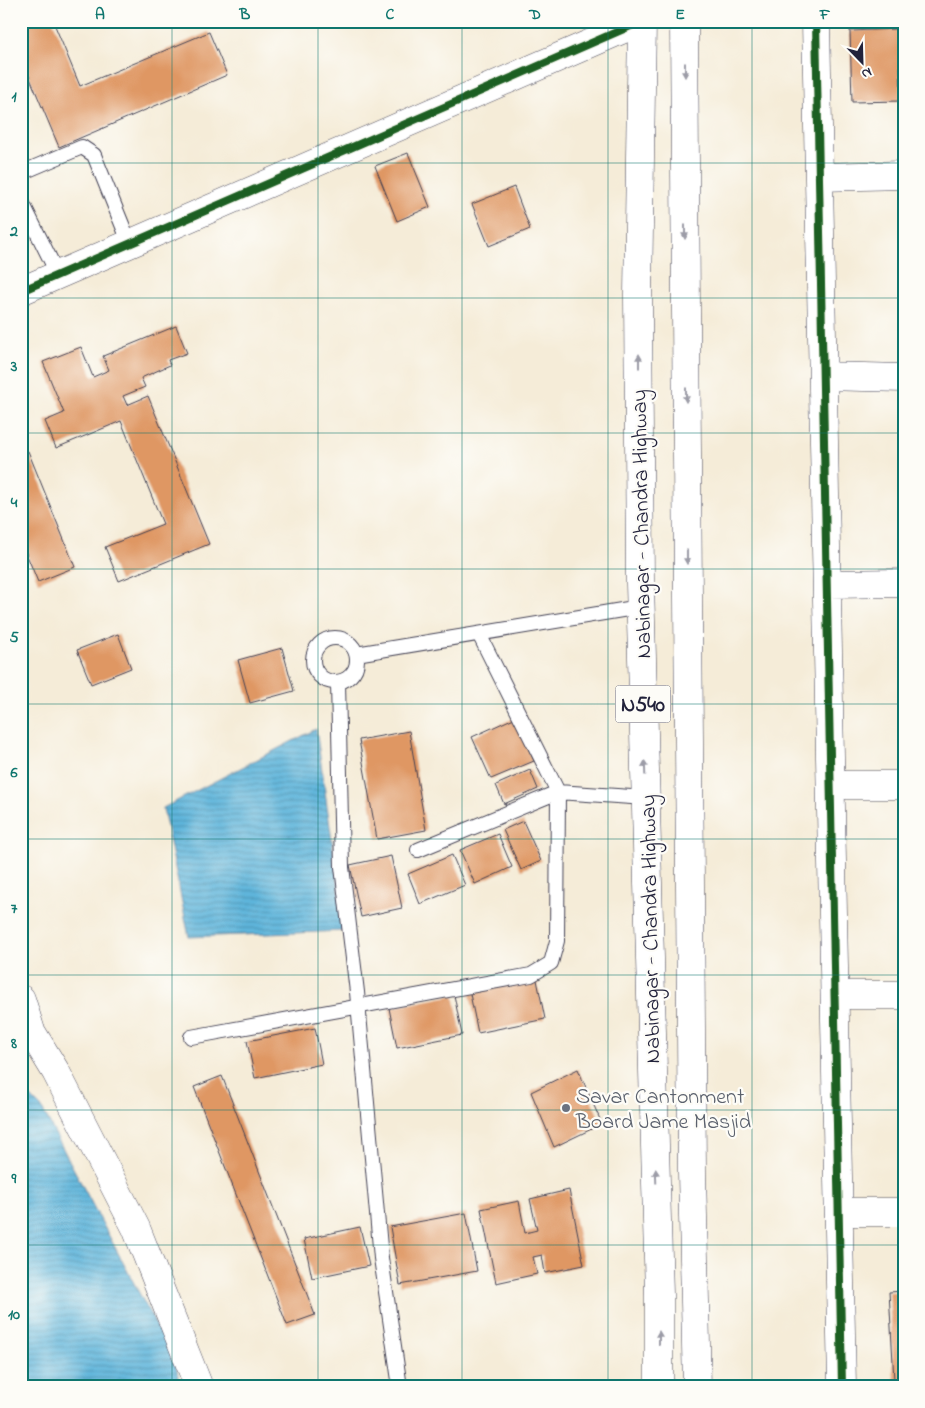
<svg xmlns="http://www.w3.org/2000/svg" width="925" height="1408" font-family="'Indie Flower',sans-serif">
<defs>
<pattern id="water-rules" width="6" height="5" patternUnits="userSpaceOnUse" patternTransform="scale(1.25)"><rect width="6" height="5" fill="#5eb5db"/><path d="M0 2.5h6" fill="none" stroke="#4d93b3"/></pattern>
</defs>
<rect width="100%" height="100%" fill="#fdfcf7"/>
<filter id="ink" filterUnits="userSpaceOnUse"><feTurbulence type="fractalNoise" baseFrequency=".02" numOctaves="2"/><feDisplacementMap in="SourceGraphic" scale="10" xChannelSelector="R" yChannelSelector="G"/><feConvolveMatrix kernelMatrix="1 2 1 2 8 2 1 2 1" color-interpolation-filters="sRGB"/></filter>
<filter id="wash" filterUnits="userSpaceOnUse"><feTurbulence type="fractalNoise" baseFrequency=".0096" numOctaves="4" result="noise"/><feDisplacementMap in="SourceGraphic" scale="20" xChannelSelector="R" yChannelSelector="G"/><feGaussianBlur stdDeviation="1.12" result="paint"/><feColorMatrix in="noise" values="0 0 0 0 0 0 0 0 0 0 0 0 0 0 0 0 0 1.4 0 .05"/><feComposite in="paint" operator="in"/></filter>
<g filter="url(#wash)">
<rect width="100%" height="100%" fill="#f5ecd8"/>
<!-- water -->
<path fill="url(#water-rules)" stroke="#406c8b" d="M316 729 345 931 189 937 163 808Z
M21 1087 41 1107 175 1361 181 1387H21Z"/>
<g id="blocks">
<!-- building -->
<path fill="#df9764" d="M21 21H53L80 86 209 32 227 75 59 147 21 57Z
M899 29 901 101 852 102 850 31Z
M408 153 430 207 397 221 375 166Z
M514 187 530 229 489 246 472 204Z
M176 326 187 353 168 360 170 365 141 378 145 387 123 396 127 405 148 396 209 544 119 581 105 547 163 524 121 421 56 448 45 421 64 413 43 362 81 347 93 377 109 370 103 356Z
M28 451 75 567 38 582 21 541V454Z
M118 634 131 668 91 684 77 650Z
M282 648 294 691 250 703 238 660Z
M514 718 534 761 491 779 472 737Z
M409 731 426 830 377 839 359 740Z
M530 770 538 789 504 804 496 785Z
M523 821 541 861 521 870 503 830Z
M498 834 512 867 475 884 460 850Z
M452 855 465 885 420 904 408 874Z
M391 856 402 908 361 917 350 865Z
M536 975 545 1019 478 1033 469 989Z
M454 995 462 1035 397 1048 389 1008Z
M315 1028 322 1064 255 1078 247 1041Z
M578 1069 602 1124 554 1147 531 1092Z
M222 1076 315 1315 287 1325 194 1087Z
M569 1190 584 1265 545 1273 542 1255 533 1257 537 1274 496 1283 481 1209 519 1201 525 1233 537 1230 530 1199Z
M466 1213 477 1271 400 1285 390 1227Z
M360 1227 369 1266 312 1278 304 1239Z
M904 1291V1380H894L889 1292Z"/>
</g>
</g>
<g filter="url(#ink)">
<use href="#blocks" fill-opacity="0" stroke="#424053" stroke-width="1"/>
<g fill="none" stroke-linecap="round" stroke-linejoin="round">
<defs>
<path id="service" d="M21 173 82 147 94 155 130 244
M21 200 58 275
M313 660a22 22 0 1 1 44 0a22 22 0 1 1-44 0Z
M356 654 640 607
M338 682 342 867 357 992 381 1258 400 1387
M418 850 558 792 479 634
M191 1037 531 975 551 963 557 941 558 792 646 798"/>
<path id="minor" d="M816 21 842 1387
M819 177 904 175
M823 376 904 378
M827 584 904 583
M831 785H904
M835 995H904
M21 999 31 1031 56 1072 136 1228 199 1387
M839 1212H904"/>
<path id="tertiary" d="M21 291 642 21"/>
<path id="trunk" d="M642 21 638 295 640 583 659 1295V1387
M684 21 692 1173 697 1387"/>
</defs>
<!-- service casing -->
<use href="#service" stroke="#424053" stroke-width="16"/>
<!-- minor casing -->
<use href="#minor" stroke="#424053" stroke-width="29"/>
<!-- tertiary casing -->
<use href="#tertiary" stroke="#424053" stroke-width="29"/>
<!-- trunk casing -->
<use href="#trunk" stroke="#424053" stroke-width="29"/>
<!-- service -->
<use href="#service" stroke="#fff" stroke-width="14"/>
<!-- minor -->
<use href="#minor" stroke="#fff" stroke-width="28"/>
<!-- tertiary -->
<use href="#tertiary" stroke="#fff" stroke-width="28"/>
<!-- trunk -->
<use href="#trunk" stroke="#fff" stroke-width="28"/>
<defs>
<path id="cycleway" d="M816 21 842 1387
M21 291 642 21"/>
</defs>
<!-- cycleway casing -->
<use href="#cycleway" stroke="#fdfcf7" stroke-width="11"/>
<!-- cycleway -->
<use href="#cycleway" stroke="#1b5e20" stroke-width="8"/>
</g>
<!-- one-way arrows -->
<defs><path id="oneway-solid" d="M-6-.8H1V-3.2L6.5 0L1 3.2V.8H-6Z" transform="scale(1.25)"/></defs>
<g fill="#9c9ca7">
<use href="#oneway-solid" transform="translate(685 70) rotate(90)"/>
<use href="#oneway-solid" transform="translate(685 232) rotate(90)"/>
<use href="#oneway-solid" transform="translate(639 361) rotate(-90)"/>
<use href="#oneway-solid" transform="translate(686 395) rotate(90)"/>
<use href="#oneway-solid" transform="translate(687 557) rotate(90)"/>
<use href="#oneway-solid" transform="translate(645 768) rotate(-92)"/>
<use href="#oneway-solid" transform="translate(656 1176) rotate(-92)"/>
<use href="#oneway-solid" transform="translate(659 1338) rotate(-90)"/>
</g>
</g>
<!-- grid -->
<path fill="none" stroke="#0f766e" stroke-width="1" stroke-opacity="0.55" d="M172 21V1387M318 21V1387M462 21V1387M608 21V1387M752 21V1387M21 163H904M21 298H904M21 433H904M21 569H904M21 704H904M21 839H904M21 975H904M21 1110H904M21 1245H904"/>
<!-- markers -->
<circle fill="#6b7280" stroke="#fdfcf7" stroke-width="2" cx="566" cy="1108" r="5"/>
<g text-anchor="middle" stroke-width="4.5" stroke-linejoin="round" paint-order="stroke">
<!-- shield labels -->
<rect fill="#fdfcf7" stroke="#646373" stroke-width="1" x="615.5" y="685.5" width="55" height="37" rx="4"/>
<g font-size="21" font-weight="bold" fill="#22223b">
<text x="643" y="711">N540</text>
</g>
<!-- street labels -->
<g font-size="22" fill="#22223b" stroke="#fdfcf7">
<text transform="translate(640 524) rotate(-91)" y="8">Nabinagar - Chandra Highway</text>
<text transform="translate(649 929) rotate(-91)" y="8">Nabinagar - Chandra Highway</text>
</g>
<!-- worship labels -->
<g font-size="22" fill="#5b616d" stroke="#fdfcf7" text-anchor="start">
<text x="576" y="1103">Savar Cantonment<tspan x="576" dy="25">Board Jame Masjid</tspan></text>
</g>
</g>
<!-- margin -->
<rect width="925" height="1408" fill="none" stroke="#fdfcf7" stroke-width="55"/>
<!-- north arrow -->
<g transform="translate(862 62) rotate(157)" stroke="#fdfcf7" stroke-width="4" paint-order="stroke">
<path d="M0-4L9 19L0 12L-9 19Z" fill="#22223b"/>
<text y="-8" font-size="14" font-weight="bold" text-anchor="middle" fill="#22223b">N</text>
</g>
<rect x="28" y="28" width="870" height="1352" fill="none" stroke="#0f766e" stroke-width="2"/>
<g font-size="16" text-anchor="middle" font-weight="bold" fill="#0f766e">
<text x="100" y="19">A</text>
<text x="245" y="19">B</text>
<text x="390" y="19">C</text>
<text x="535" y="19">D</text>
<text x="680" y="19">E</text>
<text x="825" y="19">F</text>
<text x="14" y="101">1</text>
<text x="14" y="236">2</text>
<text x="14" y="371">3</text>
<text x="14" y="507">4</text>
<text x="14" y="642">5</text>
<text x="14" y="777">6</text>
<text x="14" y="913">7</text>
<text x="14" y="1048">8</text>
<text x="14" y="1183">9</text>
<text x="14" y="1319">10</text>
</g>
</svg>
